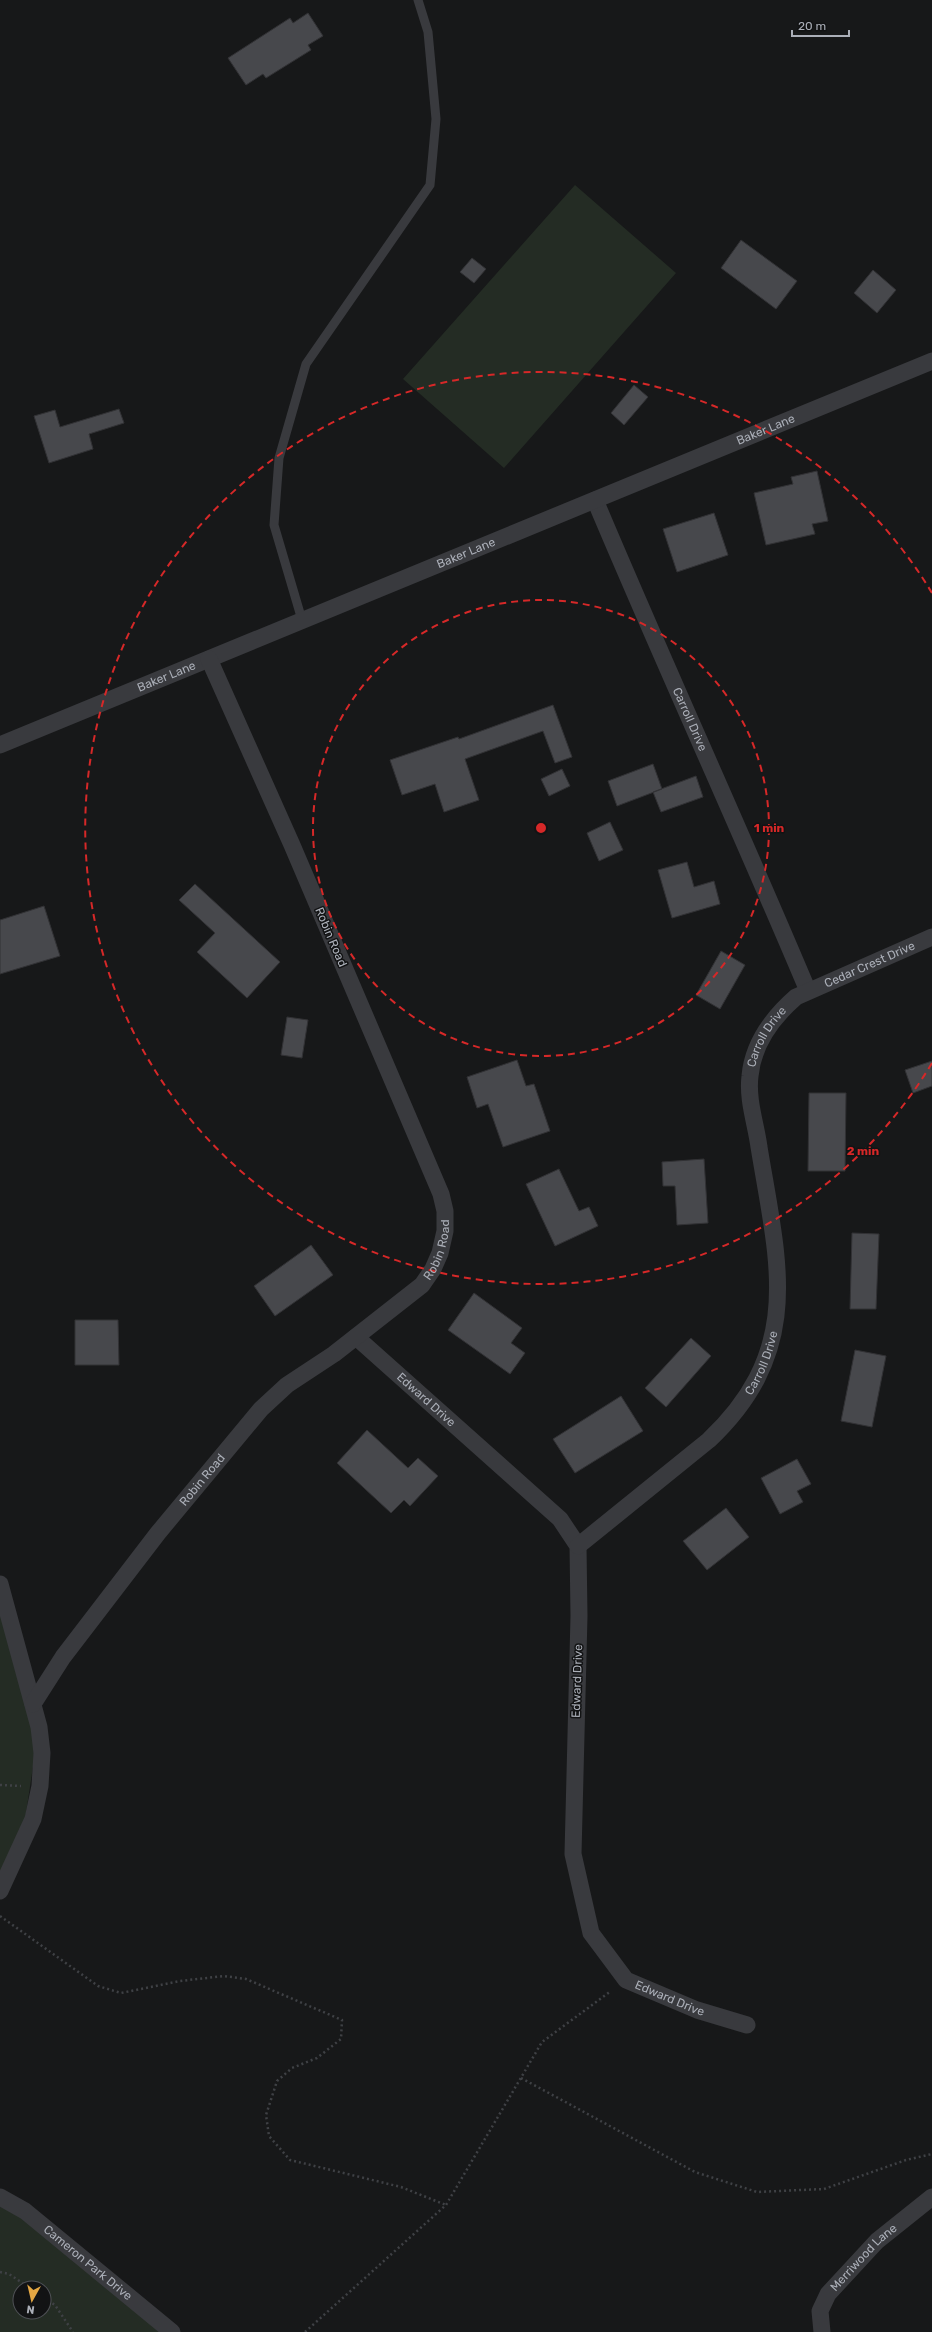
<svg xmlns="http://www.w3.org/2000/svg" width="932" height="2332" font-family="Rubik,sans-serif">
<rect width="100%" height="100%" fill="#171819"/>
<!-- green -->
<path fill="#242c24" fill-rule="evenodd" d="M575 185 676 273 504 468 403 379Z
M0 1584 39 1727 21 1846 0 1891Z
M0 2197 172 2332H0ZM20 2288H44V2312H20Z"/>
<!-- building -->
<path fill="#47484c" stroke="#323235" d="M308 13 323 36 308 45 311 50 266 78 263 74 246 85 228 58 290 18 293 23Z
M741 240 797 281 776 309 721 268Z
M472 258 486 269 474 283 460 272Z
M873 270 896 290 877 313 854 293Z
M634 385 648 397 624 425 611 413Z
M119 409 124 423 89 434 93 449 49 463 34 416 55 410 60 427Z
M817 471 828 521 812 524 815 534 766 545 754 493 793 484 791 477Z
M714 513 728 555 677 572 663 529Z
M553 705 572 757 555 763 543 731 465 759 479 800 444 812 435 784 402 795 390 760 458 737 459 739Z
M653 764 662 789 617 806 608 781Z
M562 769 570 786 549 796 541 779Z
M696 776 703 797 661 812 653 792Z
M610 822 623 850 599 861 587 833Z
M687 862 694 887 714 881 720 904 672 918 658 870Z
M195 884 280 962 247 998 197 952 215 933 179 900Z
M44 906 60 956 0 974V920Z
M721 951 745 965 720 1009 696 995Z
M287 1017 308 1020 302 1058 281 1055Z
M517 1060 526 1086 534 1084 550 1131 503 1147 488 1104 477 1108 467 1077Z
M932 1061V1086L913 1093 905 1070Z
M809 1093H846L845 1171H808Z
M704 1159 708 1223 677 1225 675 1186H663L662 1162Z
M559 1169 579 1211 589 1207 598 1226 555 1246 526 1184Z
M852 1233 879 1234 876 1309H850Z
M311 1245 333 1275 275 1316 254 1286Z
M474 1293 522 1328 511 1343 525 1353 510 1374 448 1330Z
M75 1320H118L119 1365H75Z
M691 1338 711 1356 666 1407 645 1388Z
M855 1350 886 1356 872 1427 841 1421Z
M621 1396 643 1431 575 1473 553 1439Z
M367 1430 408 1468 418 1458 438 1476 410 1506 404 1500 391 1513 337 1463Z
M797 1459 811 1484 797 1491 803 1502 780 1514 761 1478Z
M726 1508 749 1537 707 1570 683 1541Z"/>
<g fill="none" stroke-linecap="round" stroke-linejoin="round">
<!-- path -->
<path stroke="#3f4145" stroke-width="2.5" stroke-dasharray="2 3" stroke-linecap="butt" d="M0 1785 21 1786
M0 1916 98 1986 121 1993 180 1981 224 1976 246 1979 342 2020 341 2039 317 2058 292 2068 277 2081 266 2115 269 2136 290 2160 401 2187 446 2205
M521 2078 695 2172 757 2192 824 2189 906 2160 932 2154
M0 2272 9 2274 30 2288
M44 2298 55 2305 73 2332
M305 2332 446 2205 542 2042 611 1991"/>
<!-- lane -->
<path stroke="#393a3e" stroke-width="9" d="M302 620 274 525 279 458 306 364 430 185 436 119 428 32 418 0"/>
<!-- street -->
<g stroke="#393a3e" stroke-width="17">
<path id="s1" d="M595 500C664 664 739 827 808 991"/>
<path id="s2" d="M0 745 932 361"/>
<path id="s3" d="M356 1337 560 1519 578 1546 579 1616 573 1854 591 1933 626 1980 697 2010 747 2025"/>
<path id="s4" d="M578 1546 709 1440C805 1349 778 1263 759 1147 756 1124 747 1100 750 1076 753 1043 772 1018 796 997L932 937"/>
<path d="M0 1584 39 1727 42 1753 40 1786 33 1819 0 1891"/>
<path id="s5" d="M33 1704 63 1657 158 1533 261 1409 287 1385 334 1354 422 1285 433 1269 440 1253 445 1231V1211L441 1194 292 845 209 659"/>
<path id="s6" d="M0 2197 25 2211 172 2332"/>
<path id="s7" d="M822 2332 820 2311 828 2294 877 2241 932 2197"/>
</g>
</g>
<!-- distance rings -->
<g fill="none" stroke="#d62828" stroke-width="2" stroke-dasharray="7 5">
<circle cx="541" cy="828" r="228"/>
<path d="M932 1063A456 456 0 1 1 932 593"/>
</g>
<g text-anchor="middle" stroke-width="3" stroke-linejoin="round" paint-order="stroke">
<!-- street labels -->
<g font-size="12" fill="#abafb8" stroke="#121314">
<text dy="4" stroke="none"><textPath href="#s2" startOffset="828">Baker Lane</textPath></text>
<text dy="4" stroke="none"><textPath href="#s2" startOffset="504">Baker Lane</textPath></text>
<text dy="4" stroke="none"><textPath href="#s2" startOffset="180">Baker Lane</textPath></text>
<text dy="4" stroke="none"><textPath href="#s1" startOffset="239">Carroll Drive</textPath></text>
<text transform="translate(331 937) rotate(67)" y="4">Robin Road</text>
<text dy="4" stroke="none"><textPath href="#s4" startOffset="729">Cedar Crest Drive</textPath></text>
<text dy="4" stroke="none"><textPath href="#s4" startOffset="598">Carroll Drive</textPath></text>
<text dy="4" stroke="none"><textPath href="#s5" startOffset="616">Robin Road</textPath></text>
<text dy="4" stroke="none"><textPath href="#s4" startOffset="263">Carroll Drive</textPath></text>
<text dy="4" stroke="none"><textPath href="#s3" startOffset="94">Edward Drive</textPath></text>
<text dy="4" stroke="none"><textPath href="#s5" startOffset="281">Robin Road</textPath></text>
<text transform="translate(577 1681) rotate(-88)" y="4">Edward Drive</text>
<text dy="4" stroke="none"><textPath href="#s3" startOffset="801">Edward Drive</textPath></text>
<text dy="4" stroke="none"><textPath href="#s7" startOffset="91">Merriwood Lane</textPath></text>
<text dy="4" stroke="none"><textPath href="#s6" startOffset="110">Cameron Park Drive</textPath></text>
</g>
</g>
<circle cx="541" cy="828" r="6" fill="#d62828" stroke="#121314" stroke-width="2"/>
<g font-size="12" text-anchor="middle" font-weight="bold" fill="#d62828" stroke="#121314" stroke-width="3" stroke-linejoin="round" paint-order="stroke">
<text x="769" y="832">1 min</text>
<text x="863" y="1155">2 min</text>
</g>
<!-- north arrow -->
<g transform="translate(32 2300) rotate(188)"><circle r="19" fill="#121314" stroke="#4f5156"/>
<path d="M0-3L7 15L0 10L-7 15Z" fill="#e5a743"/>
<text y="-6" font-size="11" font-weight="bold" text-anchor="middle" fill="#abafb8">N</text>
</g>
<!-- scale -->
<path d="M792 30v6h57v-6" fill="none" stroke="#abafb8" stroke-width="2"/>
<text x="798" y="30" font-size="12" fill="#abafb8" stroke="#121314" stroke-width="3" paint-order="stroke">20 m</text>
</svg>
